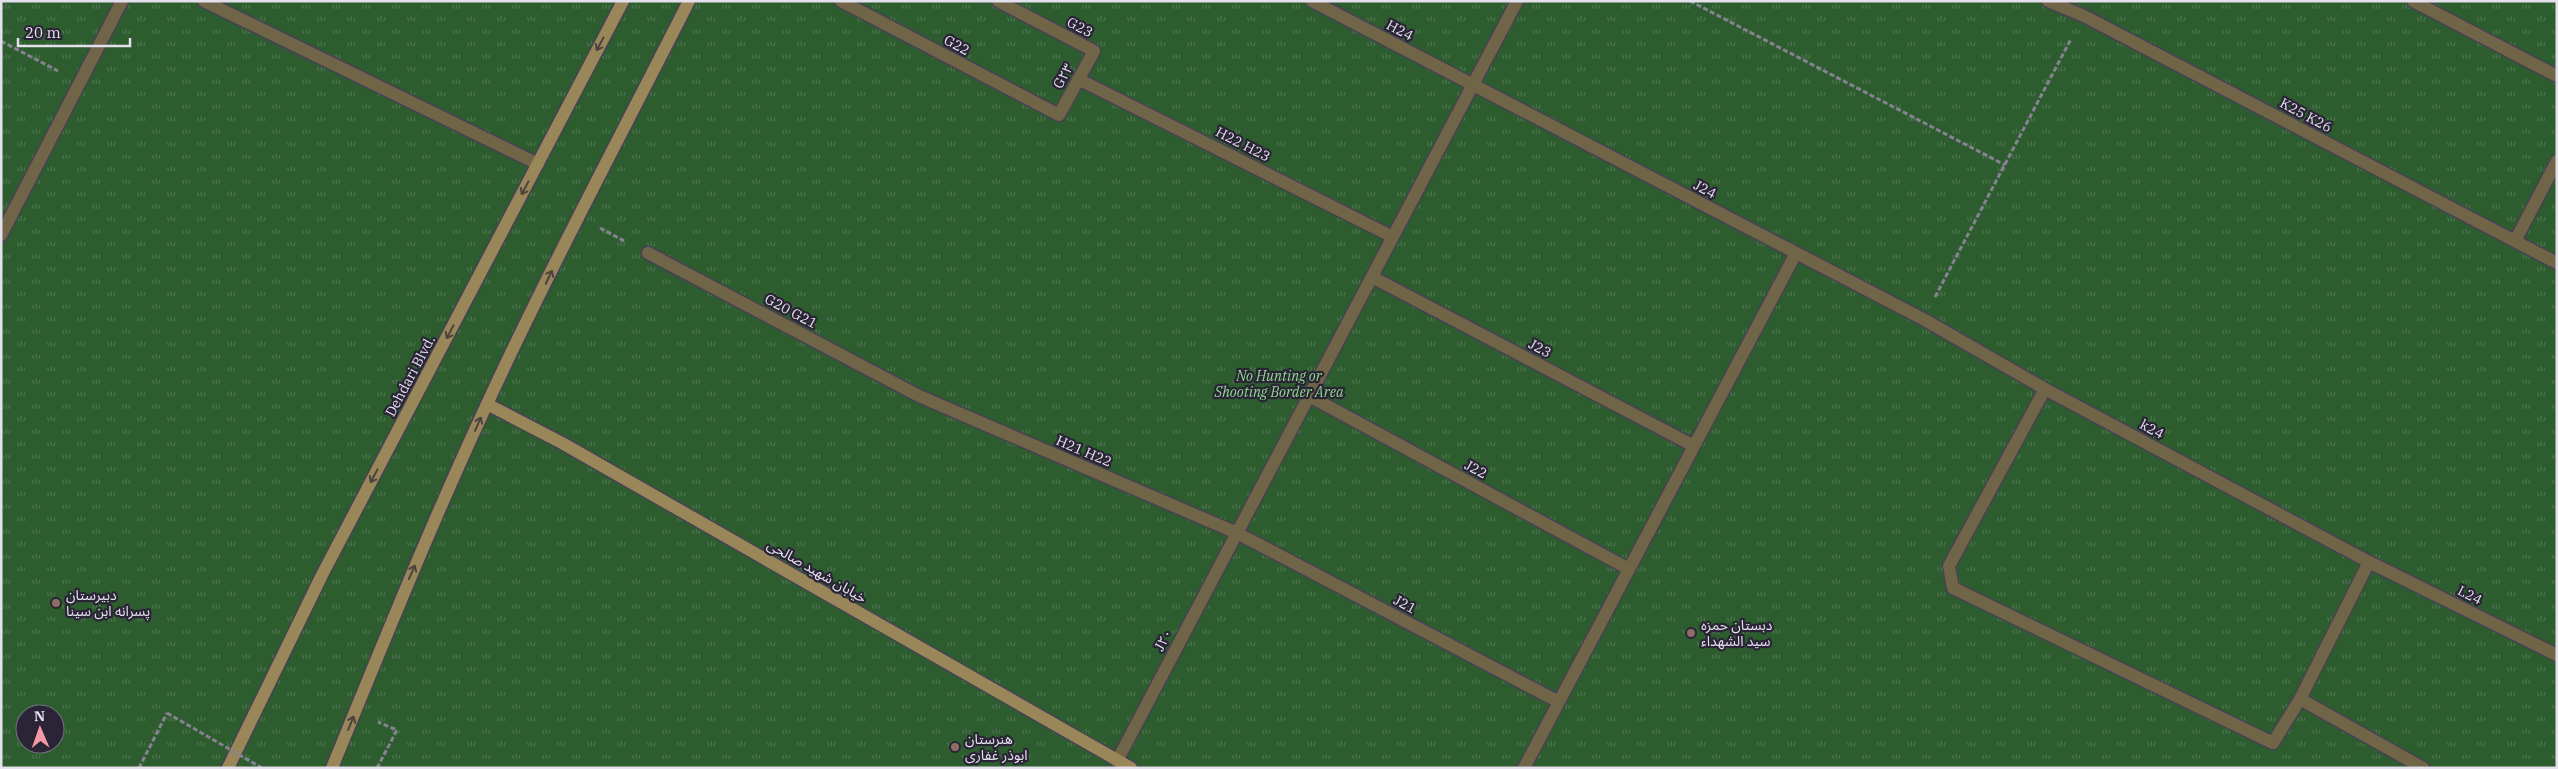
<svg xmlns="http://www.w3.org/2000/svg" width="2558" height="769" font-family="'IBM Plex Serif','Noto Sans Arabic',serif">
<defs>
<pattern id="grass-tufts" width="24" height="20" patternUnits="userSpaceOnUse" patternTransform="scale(1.25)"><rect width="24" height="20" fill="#2d5d2f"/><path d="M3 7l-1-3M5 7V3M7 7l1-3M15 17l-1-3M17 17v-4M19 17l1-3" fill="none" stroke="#4b744d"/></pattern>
</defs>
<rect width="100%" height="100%" fill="#2a2436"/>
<!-- grass -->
<path fill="url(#grass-tufts)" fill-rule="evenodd" d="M1 1H2557V768H1ZM25 714H55V744H25Z"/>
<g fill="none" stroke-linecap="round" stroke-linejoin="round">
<defs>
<path id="lane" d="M2413 1 2557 76
M2045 389 1949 566 1953 588 2273 743 2300 699 2369 562
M2300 699 2423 768"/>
<path id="street" d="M204 1 538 164
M841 1 1059 115 1094 51 998 1
M1312 1 1923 319 2045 389 2369 562 2557 655
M2048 1 2084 16 2557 263
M1078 79 1393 237
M1 235 122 1
M2515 241 2557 161
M648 253 919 396 1237 533 1559 702
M1372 277 1694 446
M1309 396 1629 569
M1117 761 1517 1
M1524 768 1796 253"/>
<path id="secondary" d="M487 404 562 443 1131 768
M228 768 322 575 623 1
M332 768C382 646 431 524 487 404 550 268 621 135 689 1"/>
</defs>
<!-- lane casing -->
<use href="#lane" stroke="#484253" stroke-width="15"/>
<!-- street casing -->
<use href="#street" stroke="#484253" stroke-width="15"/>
<!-- secondary casing -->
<use href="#secondary" stroke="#484253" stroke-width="15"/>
<!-- path -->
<path stroke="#878291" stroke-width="3" stroke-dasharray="5 2.5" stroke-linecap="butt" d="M1690 1 2005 165
M1 41 58 71
M600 228 626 242
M1935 297 2071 39
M139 768 167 713
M377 768 397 730 378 722"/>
<!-- lane -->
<use href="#lane" stroke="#716548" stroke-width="12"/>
<!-- street -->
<use href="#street" stroke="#716548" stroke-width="12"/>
<!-- secondary -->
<use href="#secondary" stroke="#9a8759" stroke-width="12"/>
<!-- path-bridge -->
<path stroke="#878291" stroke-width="3" stroke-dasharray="5 2.5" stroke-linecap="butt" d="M167 713 262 768"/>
</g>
<!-- one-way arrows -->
<defs><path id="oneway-shaft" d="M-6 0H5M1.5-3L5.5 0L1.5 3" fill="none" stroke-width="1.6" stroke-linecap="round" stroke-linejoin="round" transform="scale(1.25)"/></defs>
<g stroke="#4c4240">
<use href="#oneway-shaft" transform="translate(600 44) rotate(118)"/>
<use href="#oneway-shaft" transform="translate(525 188) rotate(118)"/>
<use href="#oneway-shaft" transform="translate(549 277) rotate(-64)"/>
<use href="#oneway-shaft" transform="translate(450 332) rotate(118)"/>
<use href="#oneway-shaft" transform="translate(478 424) rotate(-66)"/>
<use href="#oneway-shaft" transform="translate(374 476) rotate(118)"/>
<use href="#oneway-shaft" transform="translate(412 572) rotate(-66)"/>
<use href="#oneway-shaft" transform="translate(351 723) rotate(-68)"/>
</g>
<!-- markers -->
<g fill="#8d6e63" stroke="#2a2436" stroke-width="2">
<circle cx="56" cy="603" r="5"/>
<circle cx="1691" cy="633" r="5"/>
<circle cx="955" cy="747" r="5"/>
</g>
<g text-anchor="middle" stroke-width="4.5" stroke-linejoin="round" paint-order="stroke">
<!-- street labels -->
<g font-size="14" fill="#e4e1ed" stroke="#2a2436">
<text transform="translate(1080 27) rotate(27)" y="5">G23</text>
<text transform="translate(1400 30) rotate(28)" y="5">H24</text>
<text transform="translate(957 45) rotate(28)" y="5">G22</text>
<text transform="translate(1063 76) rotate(-61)" y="5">G۲۳</text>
<text transform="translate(2306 115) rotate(28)" y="5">K25 K26</text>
<text transform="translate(1243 144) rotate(27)" y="5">H22 H23</text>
<text transform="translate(1705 189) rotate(28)" y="5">J24</text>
<text transform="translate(791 311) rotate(28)" y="5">G20 G21</text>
<text transform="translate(1540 348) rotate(28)" y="5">J23</text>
<text transform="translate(410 376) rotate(-62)" y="5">Dehdari Blvd.</text>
<text transform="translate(2152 429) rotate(28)" y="5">k24</text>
<text transform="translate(1084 451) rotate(23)" y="5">H21 H22</text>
<text transform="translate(1476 469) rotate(28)" y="5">J22</text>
<text transform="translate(817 571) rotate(30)" y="5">خیابان شهید صالحی</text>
<text transform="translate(2470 595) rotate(27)" y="5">L24</text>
<text transform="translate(1405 604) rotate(28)" y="5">J21</text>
<text transform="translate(1163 640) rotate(-62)" y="5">J۲۰</text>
</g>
<!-- park labels -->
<g font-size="14" font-style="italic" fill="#8dd98d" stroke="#2a2436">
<text x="1279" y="381">No Hunting or<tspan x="1279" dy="16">Shooting Border Area</tspan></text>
</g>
<!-- poi labels -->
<g font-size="14" fill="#e4e1ed" stroke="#2a2436" text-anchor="start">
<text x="66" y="600">دبیرستان<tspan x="66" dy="16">پسرانه ابن سینا</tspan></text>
<text x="1701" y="630">دبستان حمزه<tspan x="1701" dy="16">سید الشهداء</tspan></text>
<text x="965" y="744">هنرستان<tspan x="965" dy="16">ابوذر غفاری</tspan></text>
</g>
</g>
<!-- border -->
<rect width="2558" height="769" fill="none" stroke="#e4e1ed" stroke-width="5"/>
<!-- north arrow -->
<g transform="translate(40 729) rotate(358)"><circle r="24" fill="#2a2436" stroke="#74707f"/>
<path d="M0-4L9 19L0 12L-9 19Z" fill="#f49aa6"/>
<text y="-8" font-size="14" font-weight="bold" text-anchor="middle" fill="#e4e1ed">N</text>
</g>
<!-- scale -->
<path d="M18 38v8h112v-8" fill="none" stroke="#e4e1ed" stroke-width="2.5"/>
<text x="25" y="38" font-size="15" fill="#e4e1ed" stroke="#2a2436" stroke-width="4" paint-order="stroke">20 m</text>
</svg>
